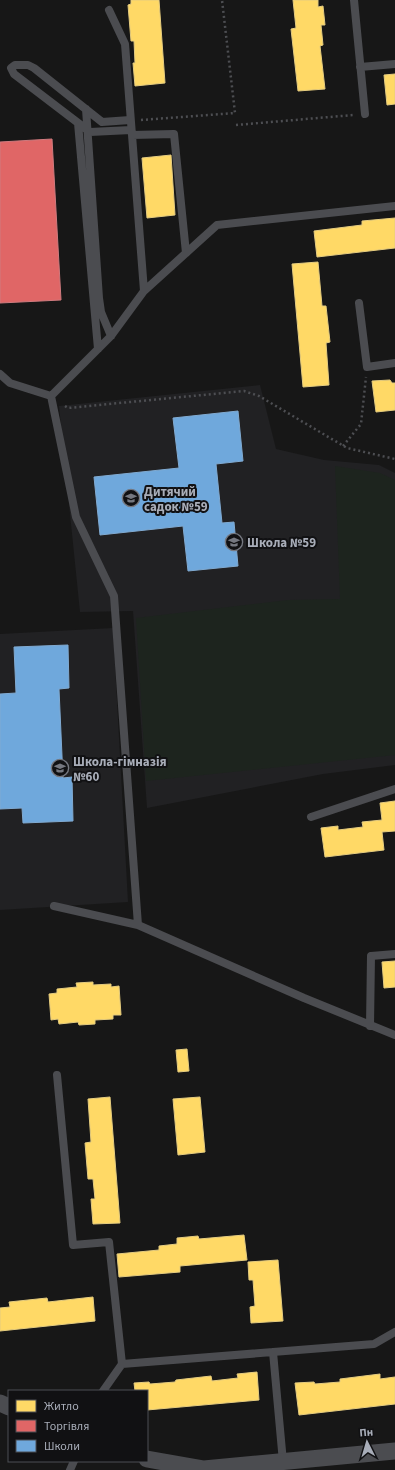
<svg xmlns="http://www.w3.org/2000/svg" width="395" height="1470" font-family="'Source Sans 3',sans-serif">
<rect width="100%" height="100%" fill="#171717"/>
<!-- built -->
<path fill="#212123" d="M260 385 276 449 324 460 379 465 395 473V765L323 774 147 808 133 611 80 612 59 406Z
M113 628 128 902 0 910V634Z"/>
<!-- green -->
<path fill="#1d241e" d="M335 466 380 473 395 480V755L146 781 136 618 288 600 340 599Z"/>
<!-- homes -->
<path fill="#ffd966" stroke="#e5cc7f" d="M131 0H159L165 83 135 86 133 63H135L134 41H131L128 5 131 4Z
M293 0H318V7L323 6 325 25H321L323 45 320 46 325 89 298 91 291 29 296 28Z
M395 74V104L387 105 384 75Z
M171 155 175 215 147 218 142 158Z
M395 218V248L317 257 314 231 362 225V221Z
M318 262 322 306H326L330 342 326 343 329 385 303 387 292 264Z
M390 380 392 383H395V410L376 412 372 381Z
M395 801V831L382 832 384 850 325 857 321 828 338 826V830L363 827 362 822 382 820 380 803Z
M395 961V987L384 988 382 962Z
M93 982V985L111 984V987L119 986 121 1015H113V1019L95 1020V1024L79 1025 78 1022 59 1024 58 1019 51 1020 49 994 57 993V989L77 987 76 983Z
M187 1049 189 1071 178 1072 176 1050Z
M110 1097 120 1223 93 1224 91 1199H95L93 1179H88L85 1143 91 1142 88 1099Z
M200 1097 205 1152 178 1155 173 1099Z
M244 1235 247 1260 180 1266V1272L119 1277 117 1254 159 1250V1246L177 1244V1238L198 1236 199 1239Z
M278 1260 283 1321 251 1323 250 1307 255 1306 253 1280H249L248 1262Z
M93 1297 95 1321 0 1331V1308L10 1307 9 1302 47 1298 48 1302Z
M257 1372 259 1400 147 1410V1391H135L134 1383 149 1382 150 1384 175 1382 176 1380 211 1376 212 1381 238 1378 237 1374Z
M380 1374V1379L395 1377V1404L299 1415 295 1383 314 1382 315 1384 340 1382V1379Z"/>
<!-- shops -->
<path fill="#e06666" stroke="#cf7b7f" d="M52 139 61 300 0 303V142Z"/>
<!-- schools -->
<path fill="#6fa8dc" stroke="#80aad1" d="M238 411 243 461 216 464 222 523 234 522 238 566 188 571 183 526 100 535 94 477 179 468 173 418Z
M68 645 69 688 59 689 63 778 72 777 73 821 23 823 22 808 0 809V694L16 693 14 647Z"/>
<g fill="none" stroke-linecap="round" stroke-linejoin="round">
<!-- path -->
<path stroke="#4d4e52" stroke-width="2.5" stroke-dasharray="2 3" stroke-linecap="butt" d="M141 120 235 113 222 0
M236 125 353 115
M65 406 68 408 244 391 259 396 347 448 395 459
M343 446 361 424 366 377"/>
<!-- service -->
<path stroke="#4b4c50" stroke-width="8" d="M354 0 365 114
M360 67 395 64
M86 109 99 298 101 312 111 336
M130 120 102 122 34 68 28 65H15L11 68 14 74 90 132 131 130
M78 123 98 349
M132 135 174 134 186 253
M144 291 217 225 395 206
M359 303 367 367 395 363
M0 374 10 383 51 396 111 336 144 291 125 44 109 10
M51 396 76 517 114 596 138 925 54 906
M311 817 395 789
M138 925 304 998 395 1035
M370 1026 371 956 395 954
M57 1075 73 1245 109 1242 122 1364 103 1391
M273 1352 283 1462
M122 1364 374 1344 395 1332
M70 1470 74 1461"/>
<!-- minor -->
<path stroke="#4b4c50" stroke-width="17" d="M0 1403 9 1407
M147 1459 204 1469 395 1451"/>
</g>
<!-- icons -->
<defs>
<symbol id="school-ring" viewBox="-11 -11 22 22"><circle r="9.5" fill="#111113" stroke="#757880" stroke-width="1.5"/><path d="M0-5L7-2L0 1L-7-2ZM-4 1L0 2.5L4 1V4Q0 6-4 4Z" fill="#757880"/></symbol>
</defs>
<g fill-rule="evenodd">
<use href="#school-ring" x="121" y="488" width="20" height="20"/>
<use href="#school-ring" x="224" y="532" width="20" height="20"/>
<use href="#school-ring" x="50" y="758" width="20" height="20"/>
</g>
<g text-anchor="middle" stroke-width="4" stroke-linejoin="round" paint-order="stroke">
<!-- poi labels -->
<g font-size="13" font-weight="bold" fill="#a8adb8" stroke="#111113" text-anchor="start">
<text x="144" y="496">Дитячий<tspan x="144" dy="15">садок №59</tspan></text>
<text x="247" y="547">Школа №59</text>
<text x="73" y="766">Школа-гімназія<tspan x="73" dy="15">№60</tspan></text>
</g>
</g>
<!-- legend -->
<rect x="8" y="1390" width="140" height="72" fill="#111113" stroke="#4d4f55"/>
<rect x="16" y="1400" width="20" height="12" fill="#ffd966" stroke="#4d4f55"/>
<text x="44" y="1410" font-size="12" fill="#a8adb8">Житло</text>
<rect x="16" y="1420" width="20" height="12" fill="#e06666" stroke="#4d4f55"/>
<text x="44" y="1430" font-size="12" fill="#a8adb8">Торгівля</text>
<rect x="16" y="1440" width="20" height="12" fill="#6fa8dc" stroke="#4d4f55"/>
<text x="44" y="1450" font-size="12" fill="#a8adb8">Школи</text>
<!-- north arrow -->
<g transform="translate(367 1442) rotate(355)" stroke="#111113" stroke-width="3" paint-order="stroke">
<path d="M0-3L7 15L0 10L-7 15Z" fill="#a8adb8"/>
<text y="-6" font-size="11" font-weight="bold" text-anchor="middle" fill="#a8adb8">Пн</text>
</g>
</svg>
